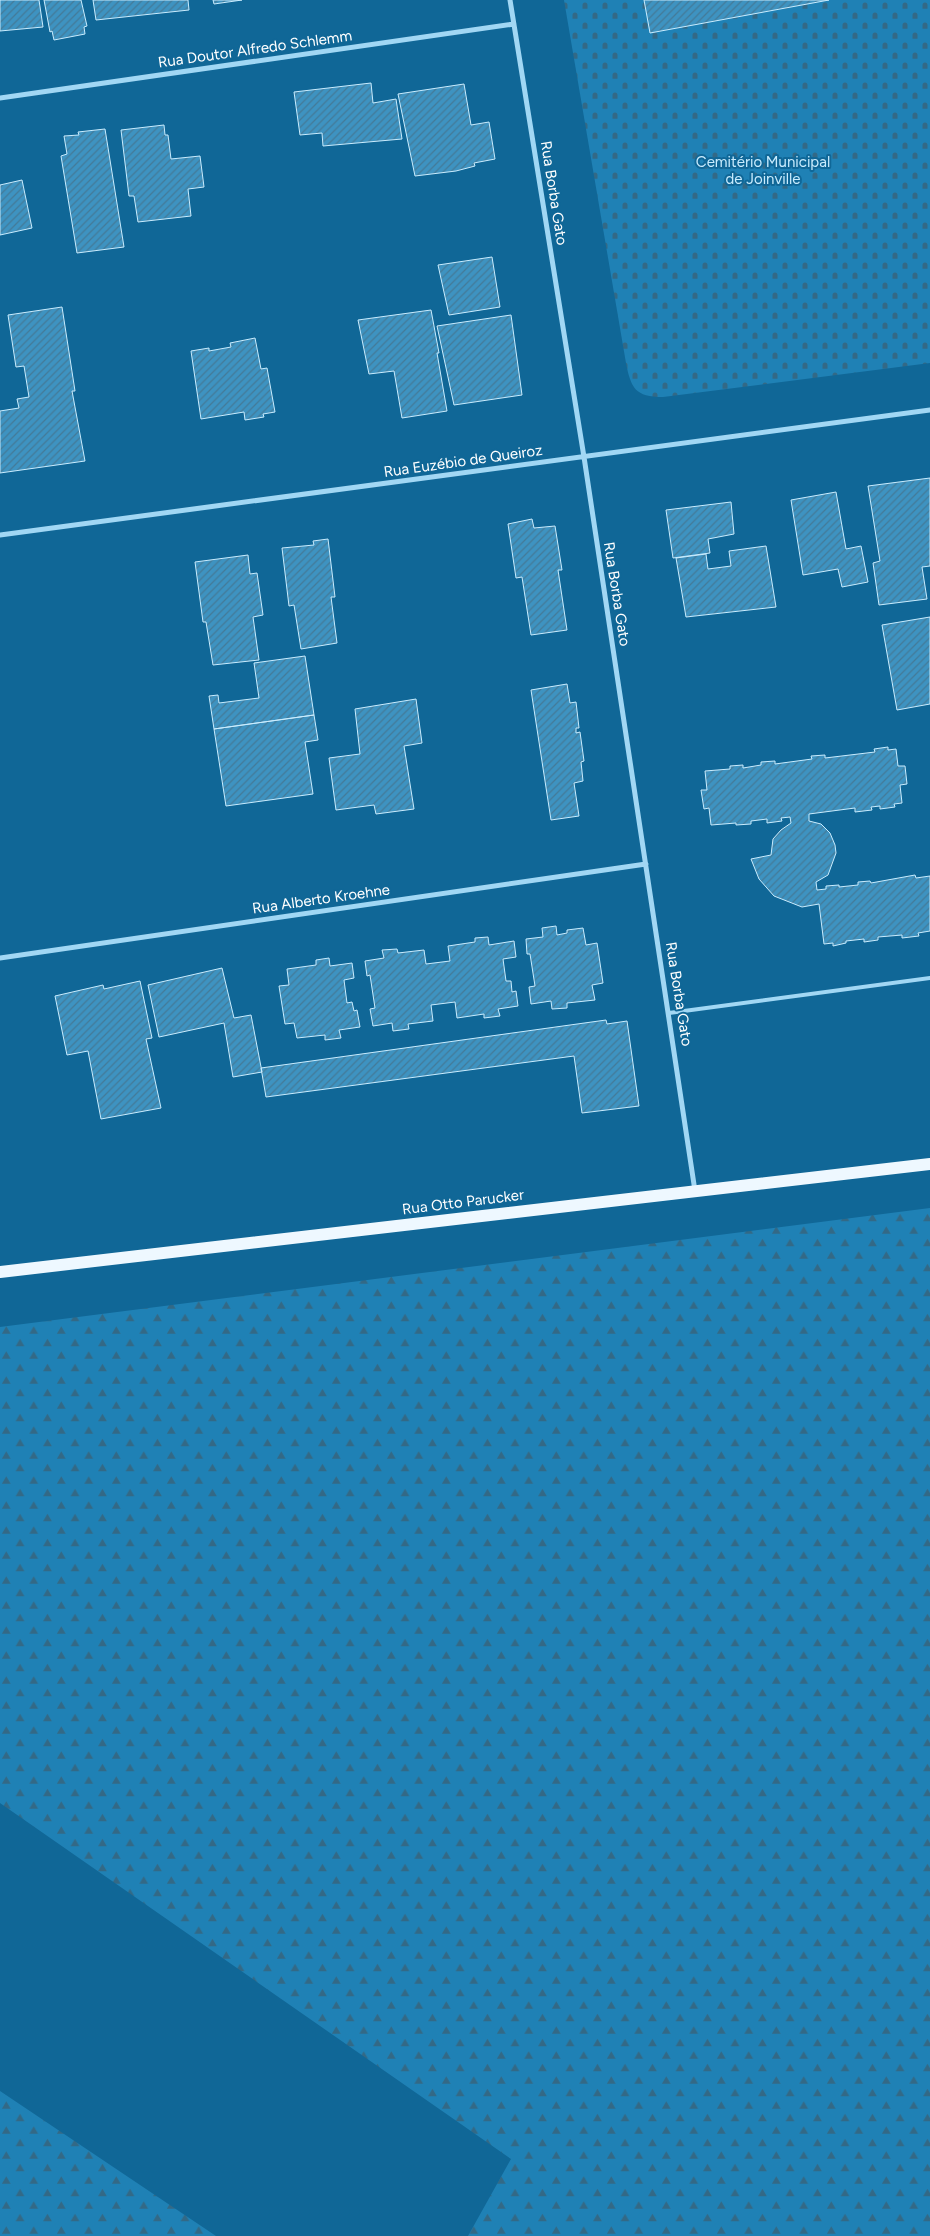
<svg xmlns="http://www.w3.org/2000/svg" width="930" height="2236" font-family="Figtree,sans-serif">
<defs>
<pattern id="forest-firs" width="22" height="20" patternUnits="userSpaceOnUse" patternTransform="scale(1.25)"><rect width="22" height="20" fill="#1f81b5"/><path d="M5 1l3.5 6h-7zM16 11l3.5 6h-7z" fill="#336986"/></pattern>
<pattern id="cemetery-stones" width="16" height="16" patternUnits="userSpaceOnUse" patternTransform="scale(1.25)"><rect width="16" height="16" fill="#1f81b5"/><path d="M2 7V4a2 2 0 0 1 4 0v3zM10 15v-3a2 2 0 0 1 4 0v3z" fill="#336986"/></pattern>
<pattern id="building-hatch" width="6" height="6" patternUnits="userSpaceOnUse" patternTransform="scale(1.25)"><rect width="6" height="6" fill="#3e93c1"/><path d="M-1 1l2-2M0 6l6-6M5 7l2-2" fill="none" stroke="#437a98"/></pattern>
</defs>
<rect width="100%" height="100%" fill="#106797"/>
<!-- forest -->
<path fill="url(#forest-firs)" d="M930 1208V2236H468L511 2159 0 1803V1327Z
M0 2091 216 2236H0Z"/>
<!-- cemetery -->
<path fill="url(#cemetery-stones)" d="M564 0H930V363L663 397C635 397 631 388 626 363Z"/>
<!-- building -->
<path fill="url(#building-hatch)" stroke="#c9ecfe" d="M0 0H39L43 27 0 31Z
M44 0H81L87 26 84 27 85 34 54 40 52 31 50 32Z
M93 0H188L189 10 96 20Z
M213 0H242L214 4Z
M644 0H829L650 33Z
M371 83 373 103 396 99 402 139 323 146 322 133 300 135 294 92Z
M464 84 471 125 489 122 495 159 474 163 475 166 456 171 415 176 398 94Z
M164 125 165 135H168L171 159 200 156 204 187 188 189 191 216 138 222 134 196H129L121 130Z
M105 129 124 247 77 253 61 156 67 154 64 136 79 135 78 132Z
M22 180 32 228 0 235V185Z
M492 257 500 307 449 315 438 265Z
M62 307 75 391H72L85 461 0 473V411L19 408 17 399 29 397 24 366 16 367 8 315Z
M431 310 439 353H437L447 411 402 418 394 371 369 374 358 320Z
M511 315 522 395 454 405 437 326Z
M255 338 261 369 267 368 275 412 263 414 264 417 245 420 244 412 201 419 191 351 209 348V351L231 347 230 343Z
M930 478V566L922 567 927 599 879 605 873 563 880 561 868 486Z
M836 492 846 549 861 546 868 582 842 587 838 569 803 575 791 500Z
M731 502 734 534 708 539 710 553 673 558 666 510Z
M532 519 534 528 555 526 562 570H558L567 630 531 635 522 577 516 578 508 524Z
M328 539 335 597H331L337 643 301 649 294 605 289 606 282 548 314 545 313 541Z
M766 546 776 607 686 617 676 558 706 554 708 569 731 566 729 551Z
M248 555 250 574 257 573 263 615 253 617 259 660 213 665 206 622H203L195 562Z
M930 617V704L897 710 882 625Z
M305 656 314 715 214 729 209 696 218 695 219 703 259 698 254 663Z
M567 684 570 703 576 702 579 728H576V733L580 732 584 761 581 762 583 781 574 783 579 816 551 820 531 690Z
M416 699 422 743 404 746 414 809 376 814 374 805 336 810 329 758 360 754 355 709Z
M314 715 318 740 305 742 313 794 226 806 214 729Z
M888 747V750L896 749 898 766H905L907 784 900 785 902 803 894 804 895 807 880 809V806L871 807 872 810 855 812V808L809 814V821L821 824 830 833 835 845 836 853 828 875 816 882 817 890 826 889V886L839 885V887L858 885V882L870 881 871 883 915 875 916 878 930 876V931L918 933 919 936 902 938V935L878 937V940L864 942V939L846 941V943L833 946V943L824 944 819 904 802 907 774 896 759 879 751 859 771 855 773 839 781 830 791 823 790 817 781 818 782 821 767 823V819L751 821V824L736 825V823L711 825 709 808 704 809 701 790H707L705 771 730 769V766L743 765V768L761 765V762L775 761V764L812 759 811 756 825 755V758L875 752 874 749Z
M556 926 557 935 567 933V930L583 928 586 945 597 943 603 983 592 985 595 1000 567 1003V1008L552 1009 551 1001 531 1004 529 987 535 986 530 954H527L526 939 543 937 542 928Z
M488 937 489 945 514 941 516 957 503 959 506 981H511L512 992 516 991 518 1006 498 1009 500 1016 484 1018V1014L457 1018 455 1002 431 1005 433 1021 408 1024 409 1029 393 1031 392 1023 373 1026 370 1009 375 1008 370 975 367 976 365 961 384 958 382 950 397 949 398 953 424 950 426 964 450 961 448 946 475 942V938Z
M329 958 330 966 352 963 354 978 344 980 347 1003 352 1002 354 1011 357 1010 360 1027 339 1030 341 1038 325 1040V1035L297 1038 294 1023 285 1024 279 986 289 985 287 969 316 965V960Z
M222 968 234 1018 251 1015 262 1072 233 1077 224 1023 159 1037 148 985Z
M140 981 152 1038 146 1039 161 1108 101 1119 88 1051 67 1055 55 996 103 985 104 989Z
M606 1020 607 1024 627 1021 639 1106 582 1113 574 1056 266 1097 261 1068Z"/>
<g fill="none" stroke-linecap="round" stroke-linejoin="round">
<!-- service -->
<path stroke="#a1d7f4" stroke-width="4" d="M669 1013 930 978"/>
<!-- minor -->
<path stroke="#a1d7f4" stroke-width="5" d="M510 0 584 457 695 1191
M0 98 514 24
M0 535 930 410
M0 958 646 864"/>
<!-- primary -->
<path stroke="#eef8ff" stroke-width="12" d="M0 1272 930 1164"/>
</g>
<g text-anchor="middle" stroke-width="4" stroke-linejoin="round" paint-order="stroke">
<!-- street labels -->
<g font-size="15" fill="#fff" stroke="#106797">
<text transform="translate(255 49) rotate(-8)" y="5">Rua Doutor Alfredo Schlemm</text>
<text transform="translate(554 193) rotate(81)" y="5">Rua Borba Gato</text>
<text transform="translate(463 461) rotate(-8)" y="5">Rua Euzébio de Queiroz</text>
<text transform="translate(617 594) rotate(81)" y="5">Rua Borba Gato</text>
<text transform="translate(321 899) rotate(-8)" y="5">Rua Alberto Kroehne</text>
<text transform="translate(679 994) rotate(81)" y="5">Rua Borba Gato</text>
<text transform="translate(463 1202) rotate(-7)" y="5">Rua Otto Parucker</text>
</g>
<!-- park labels -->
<g font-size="15" fill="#c9ecfe" stroke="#106797">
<text x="763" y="167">Cemitério Municipal<tspan x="763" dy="17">de Joinville</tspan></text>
</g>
</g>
</svg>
